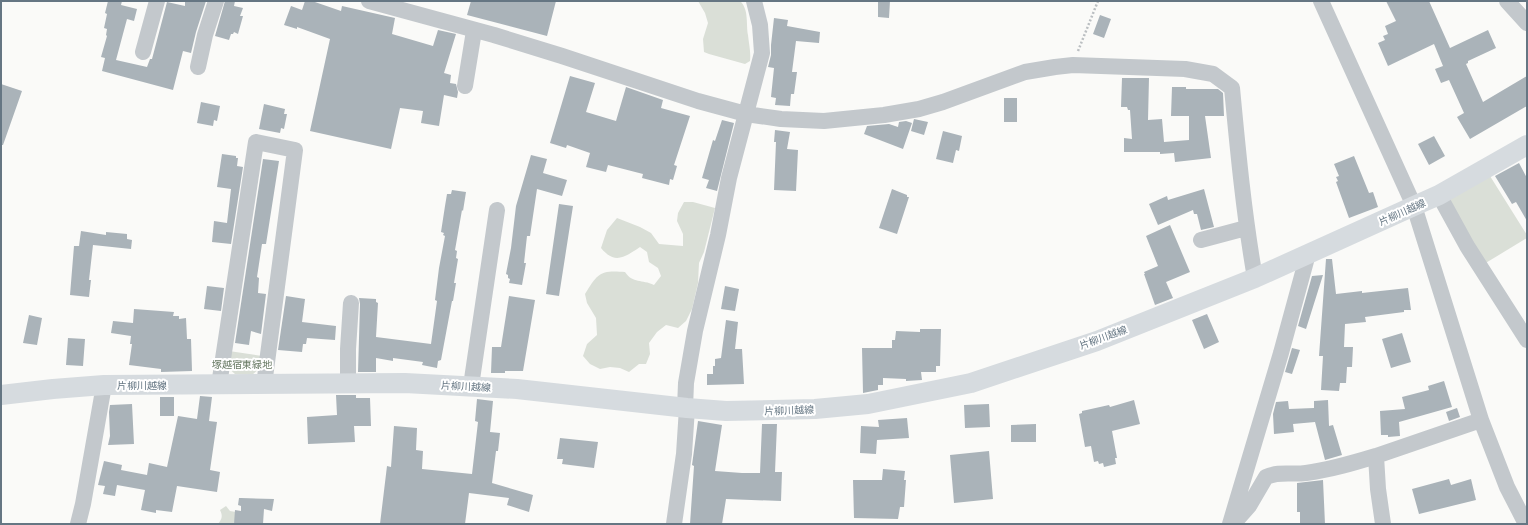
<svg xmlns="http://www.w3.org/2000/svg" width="1528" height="525" font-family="Signika,'Noto Sans JP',sans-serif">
<rect width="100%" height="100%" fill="#fafaf8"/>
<!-- green -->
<path fill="#dadfd7" d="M698 1H740C749 9 746 24 748 35 749 45 751 52 750 61L745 64 709 54 704 52 703 39 708 23 705 13Z
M1490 176 1527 235V238L1484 264 1449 202 1450 198Z
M684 202H693L715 208 704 252 699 263 698 283 692 309 686 321 678 328 666 325 657 332 649 343 650 354 646 364H639L629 372 620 368 610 367 600 369 590 364 583 356 587 344 597 335 596 318 587 303 585 294C598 273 600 270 625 272 633 284 642 279 654 285L661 276 658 268 649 262 647 252 640 247C625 257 615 265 601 248L607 230 617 218 640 227 651 233 659 244 683 246V234L677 221 678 213Z
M229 351 262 356 260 368 252 375 235 374 227 367Z
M226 506 230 511 236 512V520L233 524H218C222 519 223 516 220 510Z"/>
<!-- building -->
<path fill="#aab3b9" d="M108 1H122L121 5 137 9 134 21 127 19 116 60 147 67 150 59H152L167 2 185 6V1H206L196 32 191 53 183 51 173 90 102 71 105 58 101 57 107 36 106 35 107 29 104 28 107 14 105 13Z
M225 1H235L234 6 243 8 240 16H243L238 34 234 32 233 34H231L229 40 215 36Z
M305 1H312L341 11 342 6 395 18 392 34 433 46 438 30 456 34 444 73 451 75 450 83 456 84 458 92 457 98 444 95 439 126 421 123 423 111 400 108 391 149 310 131 330 39 297 27V29L284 25 291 6 302 10Z
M471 1H556L547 36 467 15Z
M878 1H890L889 18 878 17Z
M1386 1H1429L1450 48 1488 30 1496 48 1468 61V63L1466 64 1483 102 1527 76V106L1470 139 1457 117 1464 113 1449 80 1441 83 1435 69 1443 66 1434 44 1388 66 1378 43 1385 40 1383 36 1388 34 1385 26 1396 21Z
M1100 15 1111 19 1104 38 1093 34Z
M774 18 788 20 787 26 820 32 819 43 796 41 792 72H797L794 94H791L790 106 775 105 776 98 771 97 774 68 768 67 771 55V45Z
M570 76 595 83 586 112 616 121 626 87 663 100 661 108 690 116 674 165 677 166 673 180 670 179 669 185 642 178 643 174 608 165 606 172 586 167 590 153 567 145 566 148 550 143Z
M1122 78H1149L1148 120 1162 119 1164 142 1189 140V116H1171L1172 87H1186V89H1218L1223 93 1224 116H1205L1211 158 1175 162 1174 153 1160 154V152H1124V138L1132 139 1130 110H1128L1127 107H1121Z
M1 84 22 91 3 145H1Z
M1004 98H1017V122H1004Z
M201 102 220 106 217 121 214 120 213 126 197 123Z
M264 104 285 109 284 114H287L284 129 281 128 280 133 259 129Z
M914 119 928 122 924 135 911 131Z
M722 120 734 123 717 191 706 188 709 180 702 178 713 140 715 141Z
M906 121 912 123 903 149 864 134 867 126 889 124 898 127 899 122Z
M775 130 790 132 787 149 798 150 796 191 774 190 776 142H774Z
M943 131 962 136 959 151 956 150 953 163 936 159Z
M1434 136 1445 156 1429 165 1418 144Z
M222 154 236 156V158H238L237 166 243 167 231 244 212 242 214 221 227 223 231 189 217 187Z
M531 155 547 159 543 173 567 180 562 196 537 189 530 236H527L524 263H526L522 285 509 283 510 279 508 278V275L506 274 511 248 516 206Z
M1354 156 1369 193 1373 192 1378 207 1349 218 1336 182 1338 181 1336 177 1339 176 1334 164Z
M263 159 279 161 266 244H262L257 277 259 278 258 293 266 294 261 334 251 331 249 345 235 343Z
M1519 163 1527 178V221L1516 202 1512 204 1495 176Z
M892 189 907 195V197H909L897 234 879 228Z
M1204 189 1214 227 1201 230 1197 214H1194L1193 210 1158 225 1149 204 1167 196 1168 200Z
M452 190 466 192 463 211 462 210 455 250 457 251 456 258 458 259 454 283H456L453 301H452L441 360 438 361 437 368 422 365 423 362 393 358V361L376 358V372H358L360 304 359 298 376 299V302L378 303 376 337 431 344 437 301 435 300 439 268 445 236 443 235 444 233 441 232 445 206 447 194H451Z
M559 204 573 206 559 296 546 294Z
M1170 225 1190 272 1166 282 1173 298 1155 305 1144 274H1145L1144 272 1158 266 1146 236Z
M81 231 106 235V232L127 234V239L132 240 131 249 93 245 89 280H91L89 297 70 295 74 246H79Z
M1326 259H1332L1336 294 1362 291V293L1408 288 1411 310H1404V312L1365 317 1366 322 1345 324 1344 347H1353L1352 367H1347L1346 383H1340L1339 391 1321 390 1323 356H1319Z
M1323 275 1306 329 1298 326 1312 276Z
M207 286 224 288 221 311 204 309Z
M725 286 739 289 735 311 721 309Z
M286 296 305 299 302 322 336 326 335 340 307 338 306 344H303L302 352 278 350Z
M509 296 535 300 523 371H505V373H491L492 347H501Z
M134 309 174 312 173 316H179V319L186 318 187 339H191L192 371 161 372V369L129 365 132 344H130L131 336 111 333 113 321 133 323Z
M1207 314 1219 342 1204 349 1192 320Z
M29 315 42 318 37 345 23 343Z
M726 320 738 322 735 349H742L744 384 707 385V374H713V366H715V359L721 358Z
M920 329H941L940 366H936V372H921L922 380 906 381V379L883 378V385H878V390L863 393 862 348H892V340H895L896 331 920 332Z
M1402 333 1411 362 1391 368 1382 339Z
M68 338 85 339 83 366 66 365Z
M1292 348 1300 350 1292 374 1285 372Z
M1444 381 1452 407 1399 422 1400 436 1388 437V435H1381L1380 411 1405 409 1402 397 1429 390 1428 386Z
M336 395H356V398H370L371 426H354L355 442 308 444 307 417 337 415Z
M200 396 212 397 209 421 217 422 210 470 220 472 217 492 177 486 172 512 156 510V513L141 510 145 490 117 485 115 496 103 494 105 486 98 485 104 461 122 465 121 470 147 475 149 463 167 467 178 416 197 419Z
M160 397H174V416H160Z
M477 399 493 401 490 432 500 433 498 451H496L492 483 533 495 529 512 507 505 509 498 469 493 465 524H380L387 466 391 467 394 426 417 428 416 450 423 451 422 469 472 474 478 422 475 421Z
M1134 400 1140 424 1112 431 1117 458H1115L1116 464 1104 467 1103 463 1099 464 1098 461 1094 462 1091 446 1085 447 1079 414 1082 413V411L1109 405 1110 407Z
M1328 400 1329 426 1333 425 1342 455 1325 460 1315 422 1293 424 1294 432 1274 434 1273 414 1276 402 1288 401 1289 409 1314 408V401Z
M132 404 134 444 108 445 110 436 109 412 110 405Z
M989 404 990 427 965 428 964 405Z
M1457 408 1460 417 1449 421 1446 412Z
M907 418 909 438 877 440 876 454 860 453 861 426 879 427 878 420Z
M698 421 722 425 715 471 742 473H760L762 424H777L775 472H782L781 501 726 499 722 524H690L694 466 692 465Z
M1036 424V442H1011V425Z
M560 438 598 442 594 468 562 464 563 459H557Z
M989 451 993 499 954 503 950 455Z
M883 469 905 471 904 480H906L904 507H900L898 519 854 518 853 480H882Z
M1449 479 1451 485 1471 479 1476 500 1419 514 1412 489Z
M1323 480 1325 524H1300V512H1297V483Z
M239 498H241L274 499 272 511 264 509 263 524H234L235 510 241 511V506L238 505Z"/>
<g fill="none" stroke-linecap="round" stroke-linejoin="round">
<!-- path -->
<path stroke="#bbbfc2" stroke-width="2.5" stroke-dasharray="2 2" stroke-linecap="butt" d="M1078 51 1098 1"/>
<!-- minor -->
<path stroke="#c3c8cc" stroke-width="16" d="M369 1 494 35 562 56 698 101 746 114 781 119 824 121 884 115 919 109 943 102 1025 72 1055 67 1073 65 1185 69 1213 74 1232 88C1238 152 1244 215 1255 278
M1321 1 1414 206 1481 420 1507 487 1526 524
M1507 1 1527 23
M143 52 157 1
M198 67 205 35 216 1
M465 86 474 31
M1439 195 1467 246 1527 340
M1201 240 1246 228
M348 384V349L351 303
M219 385 256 142 295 150 264 385
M471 386 497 210
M685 408 686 383 695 331 718 235 729 178 762 53 760 25 754 1
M78 524 83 504 104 385
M674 524 684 454 687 408
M1230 524 1281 353 1308 254
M1233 524 1249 506 1266 477C1279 471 1292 475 1306 473 1330 470 1353 463 1376 456
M1383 524 1378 489 1376 456 1481 420"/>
<!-- major -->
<path stroke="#d6dbdf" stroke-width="20" d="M1 395 53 389 104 385 405 383 517 389 687 408 726 411 815 409 868 404 971 383 1097 341 1255 278 1414 206 1439 195 1527 145"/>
</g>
<g text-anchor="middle" stroke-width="4" stroke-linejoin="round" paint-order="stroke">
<!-- street labels -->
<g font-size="10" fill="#657683" stroke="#fff">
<text transform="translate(1402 212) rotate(-24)" y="4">片柳川越線</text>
<text transform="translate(1103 337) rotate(-20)" y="4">片柳川越線</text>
<text x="142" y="389">片柳川越線</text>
<text transform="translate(466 386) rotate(3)" y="4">片柳川越線</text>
<text transform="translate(789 410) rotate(-2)" y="4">片柳川越線</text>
</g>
<!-- park labels -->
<g font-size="10" fill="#687a64" stroke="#fff">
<text x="242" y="368">塚越宿東緑地</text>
</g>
</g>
<!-- border -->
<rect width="1528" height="525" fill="none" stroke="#657683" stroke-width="4"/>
</svg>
